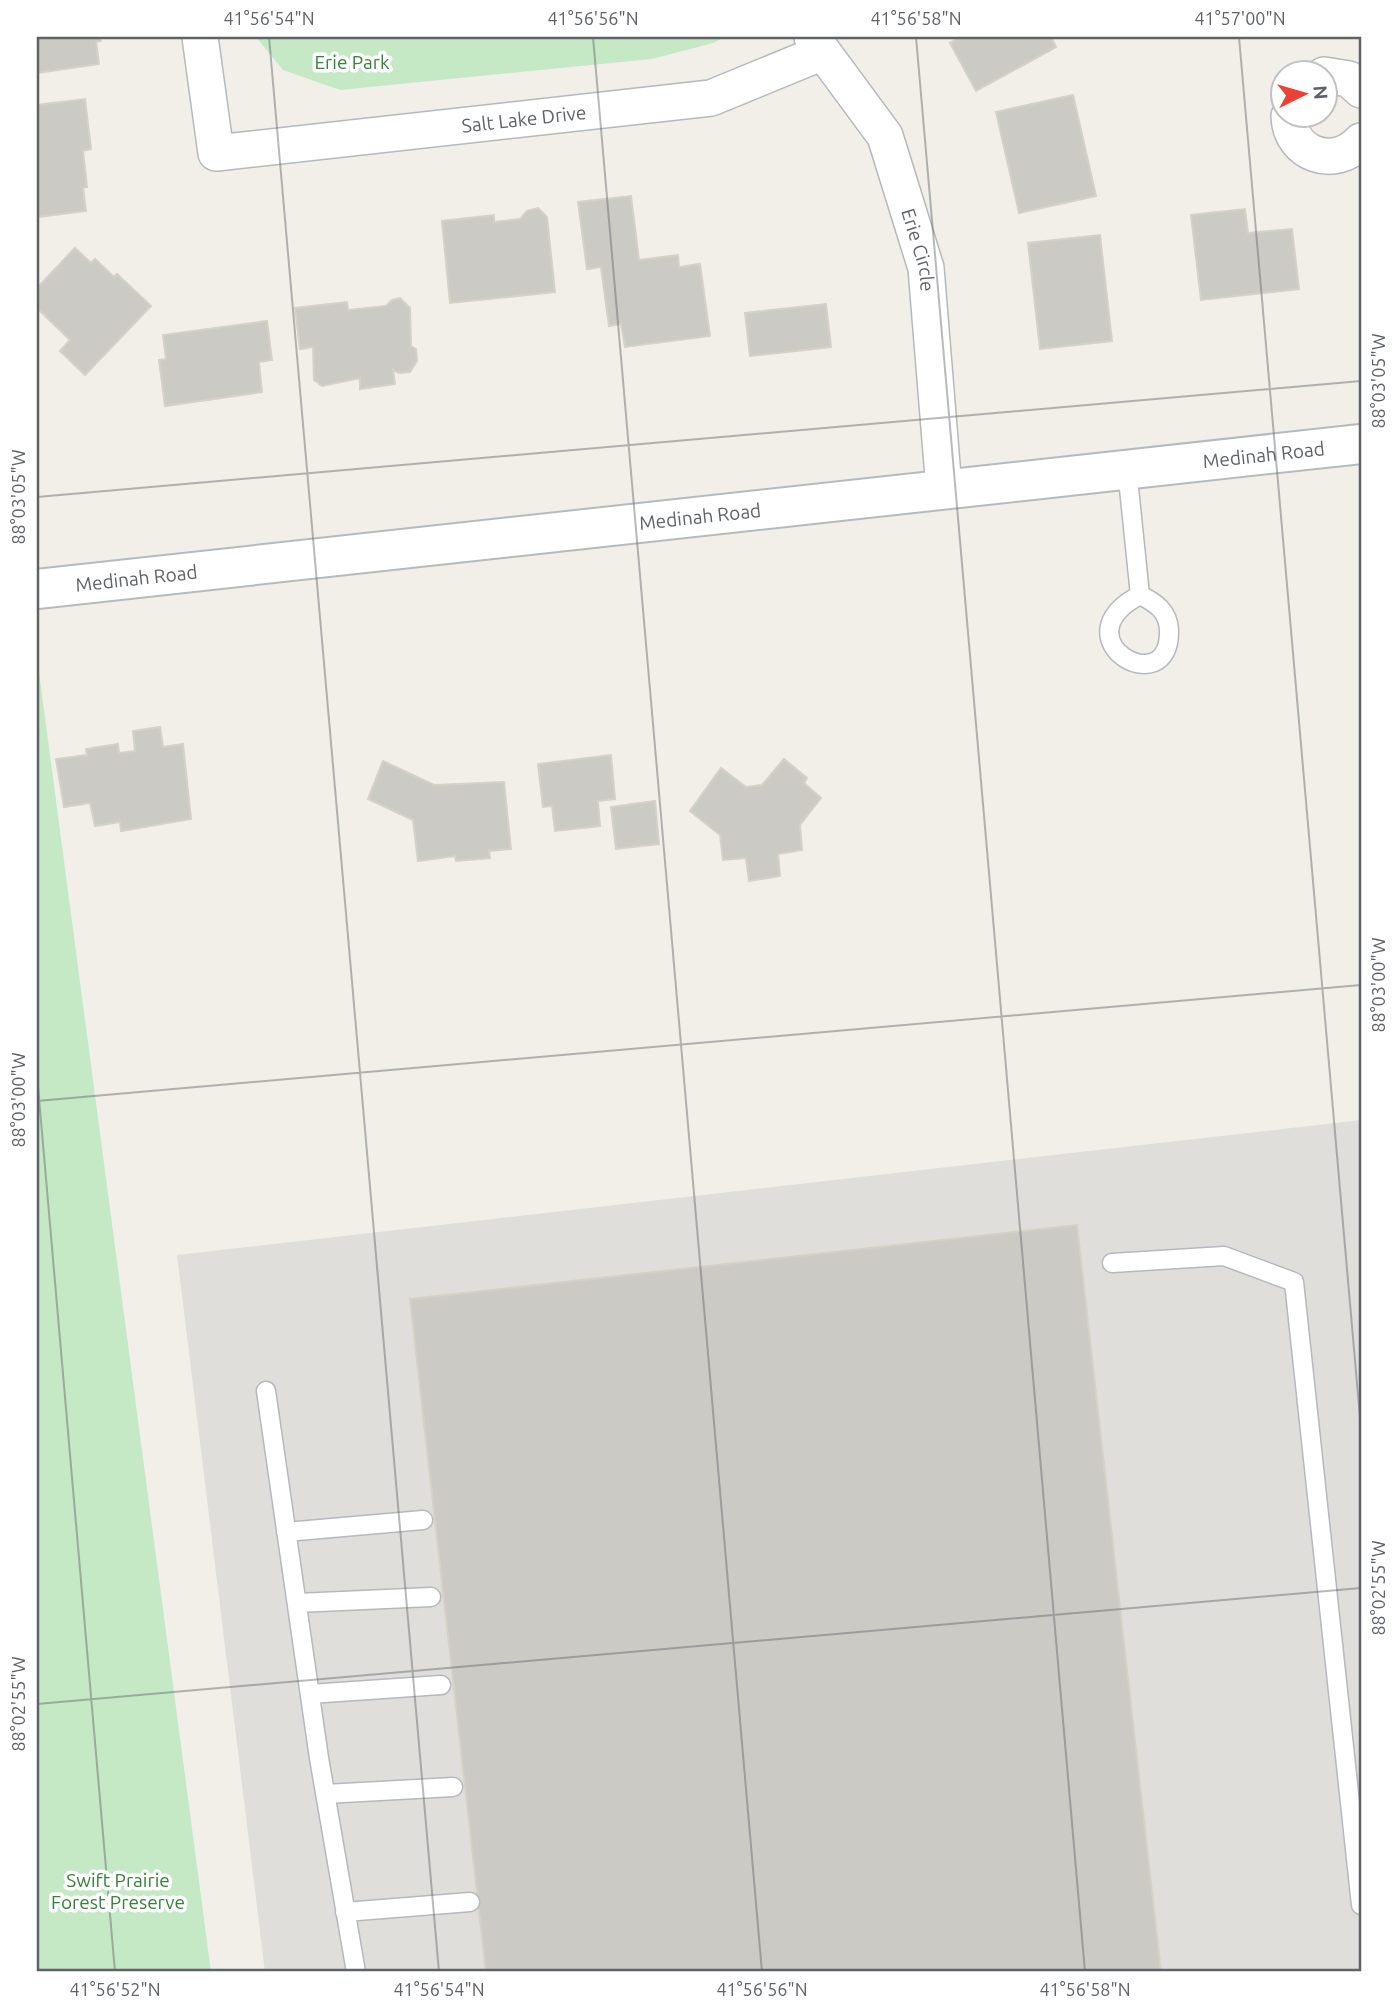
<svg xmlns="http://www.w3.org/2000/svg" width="1398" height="2009" font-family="Ubuntu,sans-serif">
<rect width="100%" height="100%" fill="#f1efe8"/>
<!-- industrial -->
<path fill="#e0deda" d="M1361 1120V1972H265L177 1255Z"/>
<!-- green -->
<path fill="#c5e8c5" d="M256 37H725L713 43 652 59 340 90 283 70Z
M37 657 211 1972H37Z"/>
<!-- building -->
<path fill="#cccac5" stroke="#d6d1c6" stroke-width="2" d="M37 37H101V41L96 42 99 64 37 73Z
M961 37H1051L1056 47 976 91 950 43Z
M1073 95 1096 196 1019 213 996 112Z
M85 99 91 149 83 151 87 187 83 188 86 211 37 217V105Z
M631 196 639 260 678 255 679 267 700 264 710 336 625 347 621 324 609 326 601 267 587 269 578 202Z
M538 208 547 217 555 292 450 303 442 221 494 215V222L520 219 527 211Z
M1245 209 1248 233 1292 229 1299 289 1201 300 1191 215Z
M1100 235 1112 341 1040 349 1028 243Z
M75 248 91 263 95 259 114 277 117 274 151 306 85 375 60 351 70 340 37 308V288Z
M400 298 410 308 411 346 416 349 417 361 410 372 399 373 393 370 395 384 360 389V378L322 386 314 380 313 347 300 349 295 308 347 302 348 310 386 306 392 300Z
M826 304 831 347 750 356 745 313Z
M267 321 272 360 259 362 262 392 165 406 159 360 166 359 163 335Z
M160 727 163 747 183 744 191 819 121 831 120 822 95 826 90 803 64 807 56 759 87 755 86 749 118 744 119 753 135 751 133 731Z
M611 755 615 799 598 801 600 826 555 831 552 806 543 807 538 764Z
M784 759 807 778 804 783 821 798 800 825 802 850 778 854 780 876 749 881 746 858 723 860 720 835 690 811 721 768 746 787 762 785Z
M383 761 434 785 504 782 511 849 489 851 490 858 456 861 455 856 418 861 413 820 368 799Z
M655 801 659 844 616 849 611 807Z
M1077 1225 1161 1972H486L410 1299Z"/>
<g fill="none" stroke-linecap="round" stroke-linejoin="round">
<defs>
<path id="lane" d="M1127 469 1140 595
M1140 595C1156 603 1168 611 1169 630 1171 705 1056 639 1140 595Z
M1112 1263 1224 1256 1294 1282 1361 1905
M266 1391 319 1758 356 1972
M286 1532 423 1520
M297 1603 431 1597
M310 1694 441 1685
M325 1794 453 1787
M345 1912 470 1902"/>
<g id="street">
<path id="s1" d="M200 37 216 153 711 98 823 52"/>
<path id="s2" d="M812 37 885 136 926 268 944 489"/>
<path d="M1324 75 1349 79 1361 90"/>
<path d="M1289 116C1290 155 1335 170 1361 141"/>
</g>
<g id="secondary">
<path id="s3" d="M37 589 1361 444"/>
</g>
</defs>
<!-- lane casing -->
<use href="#lane" stroke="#b5b8bc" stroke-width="21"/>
<!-- street casing -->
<use href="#street" stroke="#b5b8bc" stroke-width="38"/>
<!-- secondary casing -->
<use href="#secondary" stroke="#b6babf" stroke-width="42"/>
<!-- lane -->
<use href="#lane" stroke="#fff" stroke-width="18"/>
<!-- street -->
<use href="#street" stroke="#fff" stroke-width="35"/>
<!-- secondary -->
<use href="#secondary" stroke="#fff" stroke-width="38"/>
</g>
<!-- ticks -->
<path fill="none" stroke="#5f6368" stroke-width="2" stroke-opacity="0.45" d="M269 37 439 1972M593 37 762 1972M916 37 1085 1972M1239 37 1361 1429M37 497 1361 381M37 1075 115 1972M37 1101 1361 985M37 1704 1361 1588"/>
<g text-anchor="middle" stroke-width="7" stroke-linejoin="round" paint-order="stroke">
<!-- park labels -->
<g font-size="19" fill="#348238" stroke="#fff">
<text x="352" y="69">Erie Park</text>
<text x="118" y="1887">Swift Prairie<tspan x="118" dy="22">Forest Preserve</tspan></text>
</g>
<!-- street labels -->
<g font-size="19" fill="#5f6368" stroke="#fff">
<text dy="7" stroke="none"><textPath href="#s1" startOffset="427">Salt Lake Drive</textPath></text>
<text dy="7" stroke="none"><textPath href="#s2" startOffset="242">Erie Circle</textPath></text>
<text dy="7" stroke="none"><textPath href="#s3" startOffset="1234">Medinah Road</textPath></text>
<text dy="7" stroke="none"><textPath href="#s3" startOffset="667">Medinah Road</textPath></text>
<text dy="7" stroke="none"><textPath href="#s3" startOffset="100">Medinah Road</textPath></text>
</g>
</g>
<!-- border -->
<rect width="1398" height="2009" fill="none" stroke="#ffffff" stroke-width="77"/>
<!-- north arrow -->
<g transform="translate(1304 94) rotate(85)"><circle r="33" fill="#ffffff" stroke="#bfc1c3" stroke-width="2"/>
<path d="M0-5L12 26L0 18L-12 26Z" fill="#ea4335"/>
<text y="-10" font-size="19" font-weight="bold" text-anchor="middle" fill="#5f6368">N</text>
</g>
<rect x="38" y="38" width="1322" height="1932" fill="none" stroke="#5f6368" stroke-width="2.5"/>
<g font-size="18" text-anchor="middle" fill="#5f6368">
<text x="269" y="25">41°56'54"N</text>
<text x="593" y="25">41°56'56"N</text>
<text x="916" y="25">41°56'58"N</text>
<text x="1240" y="25">41°57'00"N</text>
<text transform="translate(1379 381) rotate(-90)" y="6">88°03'05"W</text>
<text transform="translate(19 497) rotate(-90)" y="6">88°03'05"W</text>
<text transform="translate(1379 985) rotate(-90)" y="6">88°03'00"W</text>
<text transform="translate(19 1100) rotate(-90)" y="6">88°03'00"W</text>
<text transform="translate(1379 1588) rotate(-90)" y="6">88°02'55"W</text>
<text transform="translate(19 1704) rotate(-90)" y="6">88°02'55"W</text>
<text x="115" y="1996">41°56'52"N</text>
<text x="439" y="1996">41°56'54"N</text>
<text x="762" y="1996">41°56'56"N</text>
<text x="1085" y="1996">41°56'58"N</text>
</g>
</svg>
